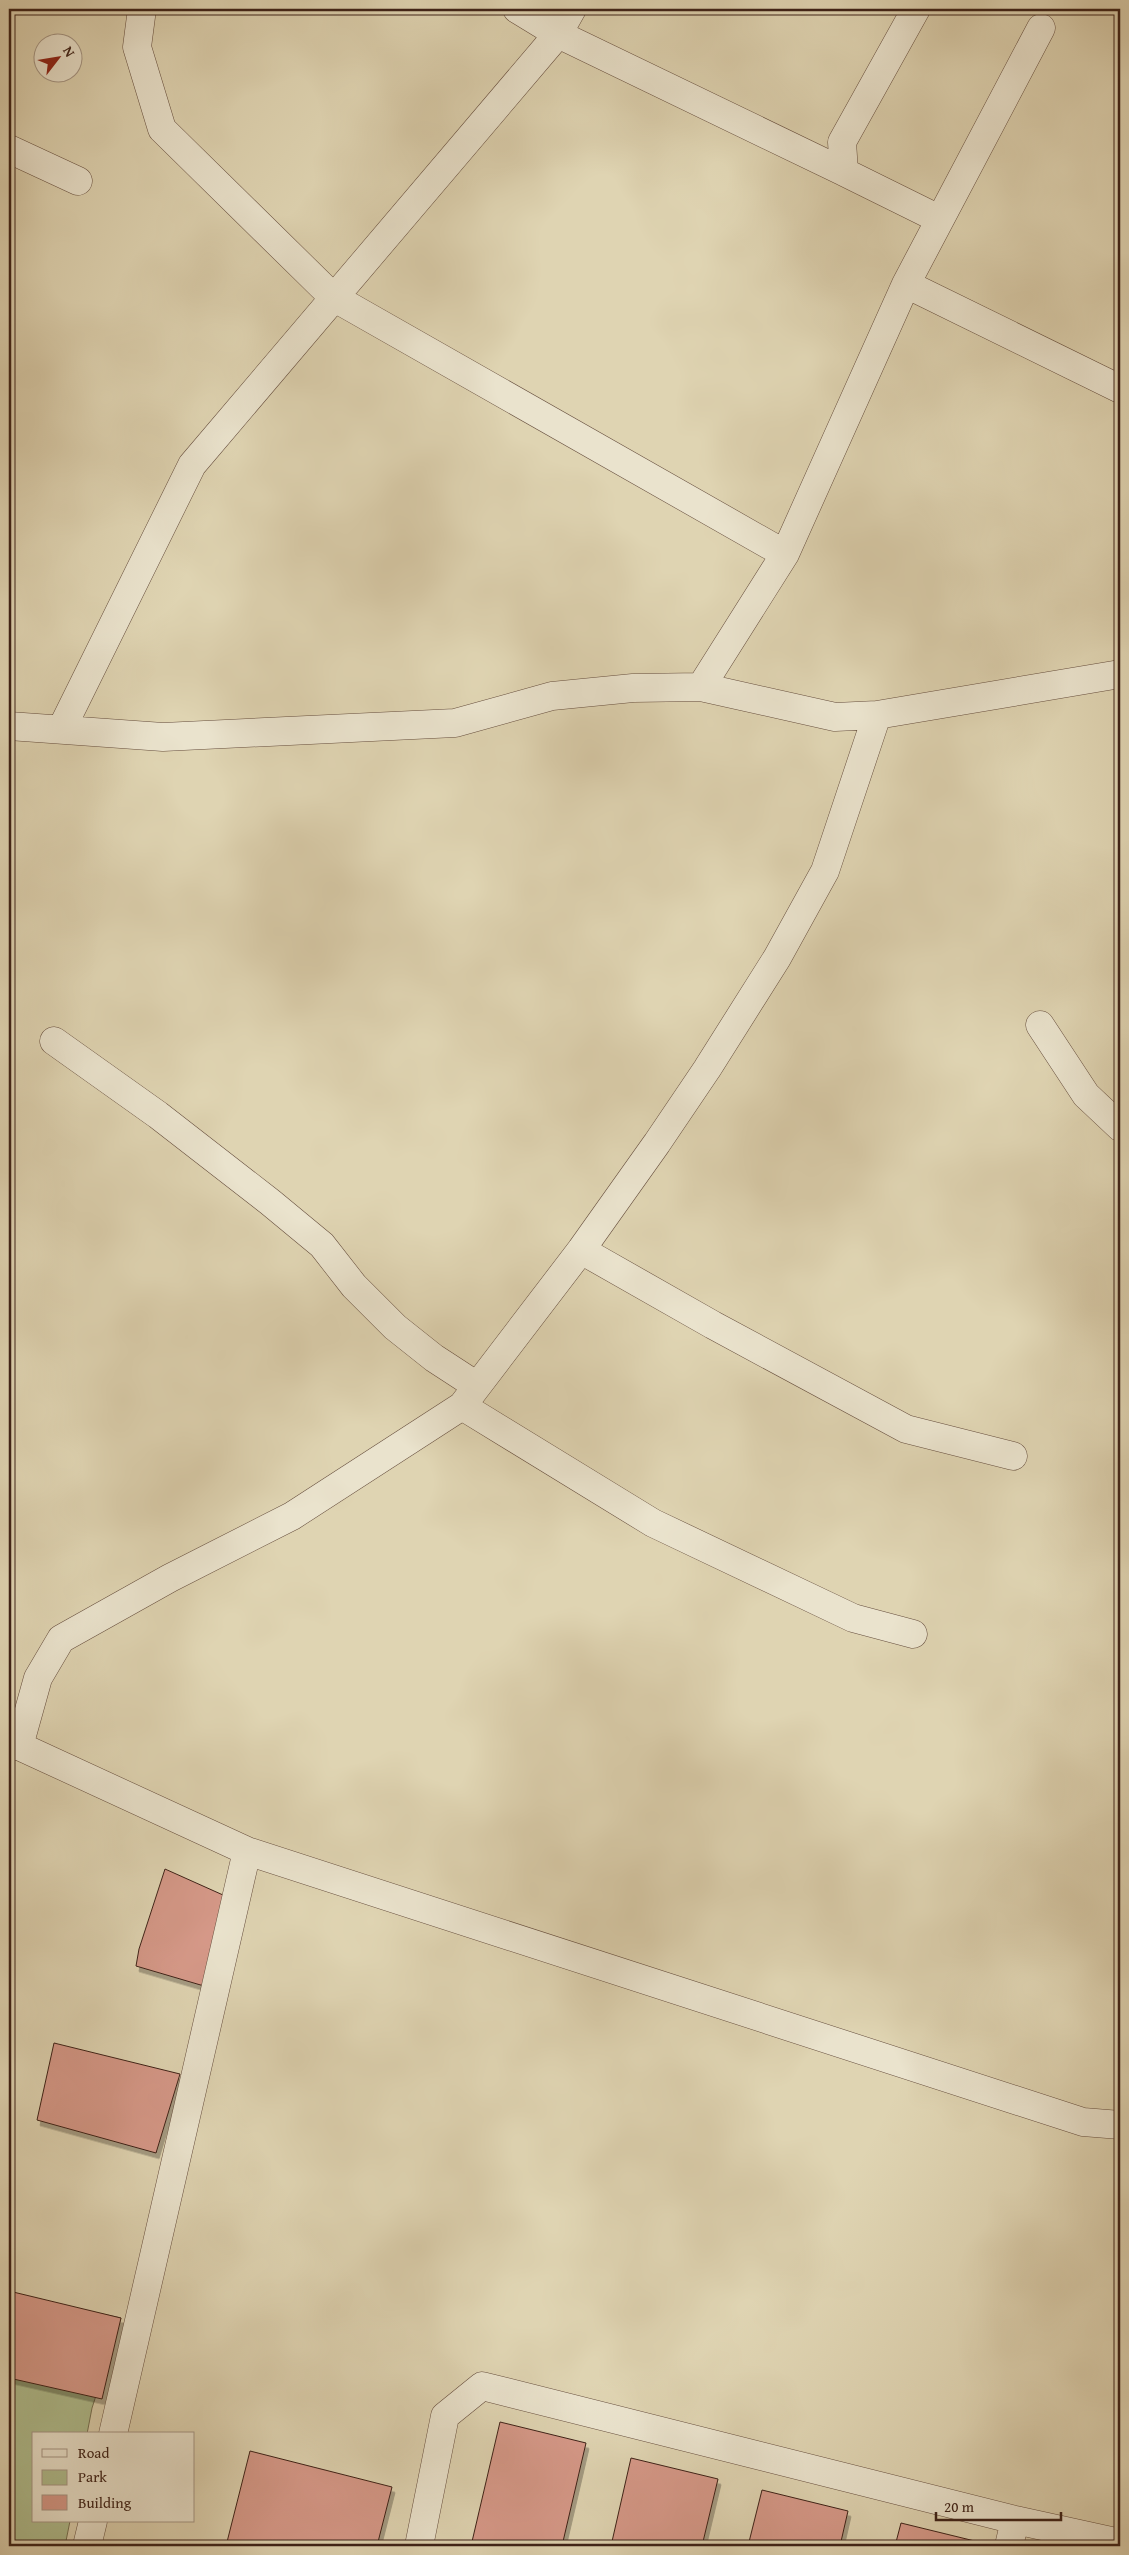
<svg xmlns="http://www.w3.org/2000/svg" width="1129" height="2555" font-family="'Gentium Book Plus',serif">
<defs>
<filter id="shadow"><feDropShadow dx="3" dy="5.5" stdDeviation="0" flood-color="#0004"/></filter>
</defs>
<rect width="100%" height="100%" fill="#dfd4b2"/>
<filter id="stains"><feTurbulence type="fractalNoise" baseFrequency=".004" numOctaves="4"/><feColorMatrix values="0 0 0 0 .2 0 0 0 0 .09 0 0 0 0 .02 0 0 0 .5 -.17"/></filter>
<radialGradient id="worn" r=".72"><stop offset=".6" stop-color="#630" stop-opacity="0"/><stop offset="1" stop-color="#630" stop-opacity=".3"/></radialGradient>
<!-- green -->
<path fill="#afbd8e" stroke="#767053" d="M9 2294 121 2318 92 2408 87 2434H34V2521H70L65 2546H9Z"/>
<!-- building -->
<path fill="#d69989" stroke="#3e2218" filter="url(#shadow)" d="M165 1869 223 1895 204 1986 136 1966 139 1949Z
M54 2043 180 2074 156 2153 37 2120Z
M9 2291 121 2318 102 2399 9 2378Z
M500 2422 586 2443 562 2546H471Z
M250 2451 392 2487 377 2546H226Z
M631 2458 718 2479 702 2546H611Z
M762 2490 848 2511 840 2546H748Z
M901 2523 987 2544V2546H895Z"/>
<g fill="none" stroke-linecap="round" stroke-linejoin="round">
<defs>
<path id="minor" d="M142 9 137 47 162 129 333 297 785 554
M517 9 558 34 844 172
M916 9 842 142 844 172 939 219
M9 149 78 181
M906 284 1120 389
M701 687 785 554 906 284 1041 28
M9 726 163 737 455 723 552 696 633 688 701 687 835 717 877 715 1120 674
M62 728 192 465 558 34 572 9
M1040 1025 1086 1095 1120 1127
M54 1041 158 1115 270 1202 322 1245 354 1286 395 1327 434 1358 477 1386
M581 1250 713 1325 906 1429 1013 1456
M462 1406 653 1523 853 1618 913 1634
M9 1746H19L247 1851 113 2434
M19 1746 38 1678 61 1639 170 1578 292 1516 462 1406 581 1250 657 1143 707 1069 777 958 825 871 877 715
M247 1851 1083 2122 1120 2125
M87 2546 93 2521
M419 2546 445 2416 482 2386 1015 2520 1120 2543
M1009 2546 1015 2520"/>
</defs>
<!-- minor casing -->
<use href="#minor" stroke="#664e3e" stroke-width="29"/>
<!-- minor -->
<use href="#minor" stroke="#eae3cd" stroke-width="28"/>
</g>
<!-- margin -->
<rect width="1129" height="2555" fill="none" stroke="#dfd4b2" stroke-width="30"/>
<rect x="10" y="10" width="1109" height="2535" fill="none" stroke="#3e2218" stroke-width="2.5"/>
<rect x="15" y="15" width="1099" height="2525" fill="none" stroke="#3e2218"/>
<!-- legend -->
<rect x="32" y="2432" width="162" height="90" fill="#eae3cd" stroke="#a59685"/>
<rect x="42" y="2449" width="25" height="8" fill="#eae3cd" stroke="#a59685"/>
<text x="78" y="2458" font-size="15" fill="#3e2218">Road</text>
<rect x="42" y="2470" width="25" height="15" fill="#afbd8e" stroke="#a59685"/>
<text x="78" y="2482" font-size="15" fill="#3e2218">Park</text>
<rect x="42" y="2495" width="25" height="15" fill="#d69989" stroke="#a59685"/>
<text x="78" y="2508" font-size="15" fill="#3e2218">Building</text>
<!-- north arrow -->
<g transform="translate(58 58) rotate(59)"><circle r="24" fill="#eae3cd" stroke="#a59685"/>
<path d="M0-4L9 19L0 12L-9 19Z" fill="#8f2418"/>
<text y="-8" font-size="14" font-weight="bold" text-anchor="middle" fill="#3e2218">N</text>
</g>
<!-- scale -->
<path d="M936 2512v8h125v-8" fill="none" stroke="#3e2218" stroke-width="2.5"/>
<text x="944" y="2512" font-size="15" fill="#3e2218" stroke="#eae3cd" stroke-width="4" paint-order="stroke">20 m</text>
<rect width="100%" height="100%" filter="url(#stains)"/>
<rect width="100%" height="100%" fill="url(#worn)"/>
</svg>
